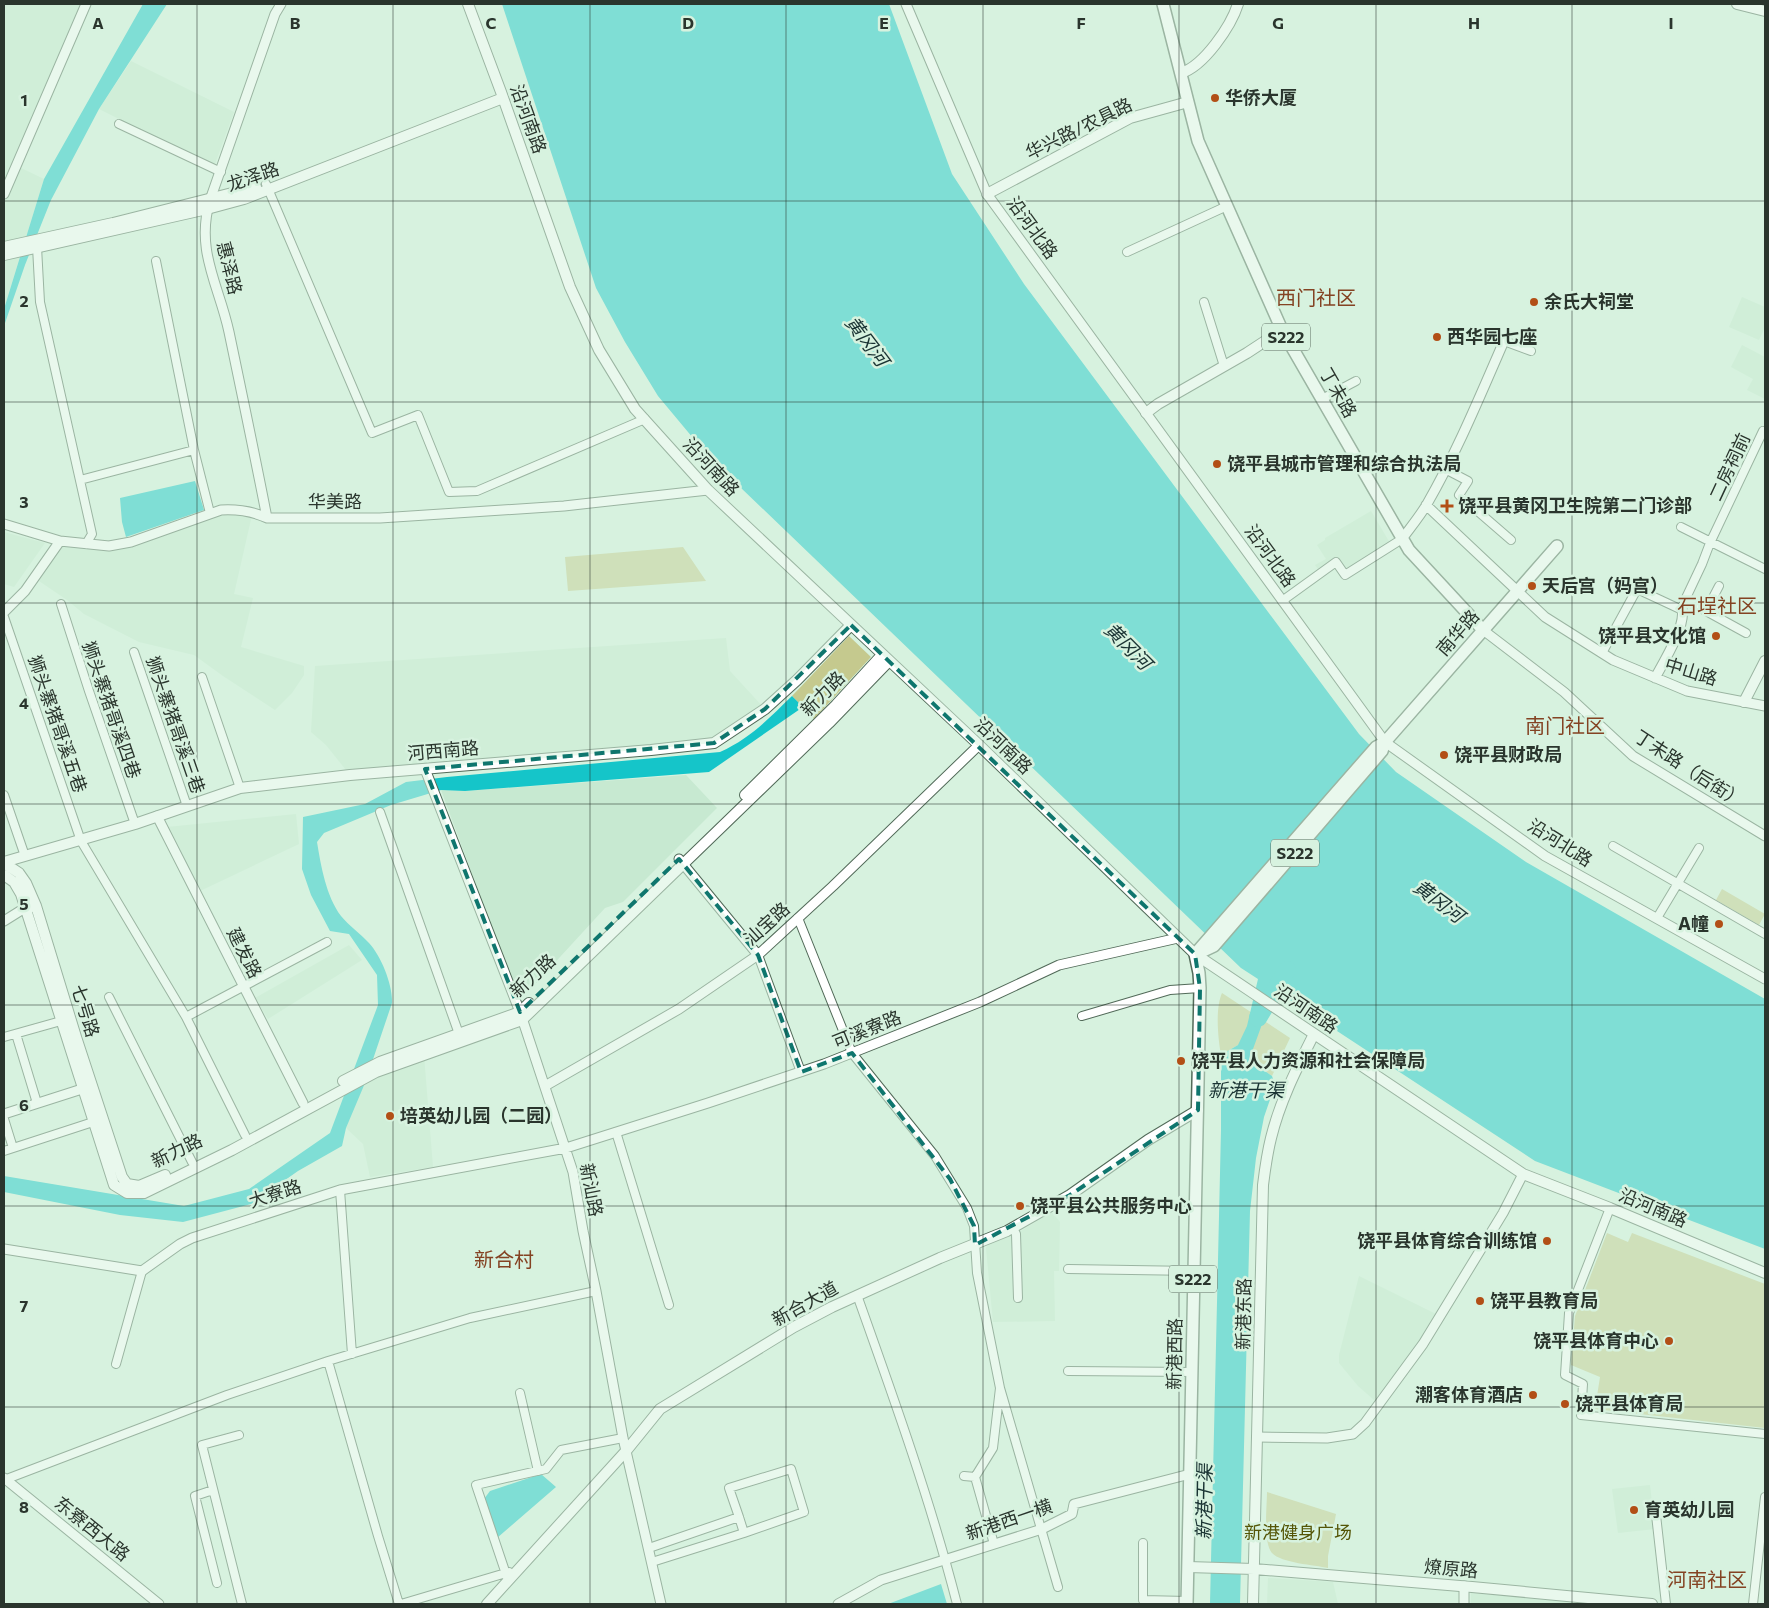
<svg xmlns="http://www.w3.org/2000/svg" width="1769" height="1608" font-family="Commissioner,'Noto Sans SC',sans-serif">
<rect width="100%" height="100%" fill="#d7f2df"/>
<!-- built -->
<path fill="#c7e9d1" d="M4 4H92L19 167 44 179 4 309Z
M131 61 234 112 215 164 193 156 99 109Z
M1742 297 1765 307V327L1759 340 1729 327Z
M1742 345 1765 357V399L1747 390 1753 379 1731 367Z
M1371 511 1390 543 1345 570 1336 566 1323 576 1315 565 1326 559 1317 545 1325 540V538Z
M232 512 252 515 234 594 253 598 241 647 304 666V675L292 693 275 710 223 676 194 655 139 642 84 614 67 600 39 581 61 544 87 548 132 547 210 516 224 515Z
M4 532 45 543 14 587 4 584Z
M726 638 730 671 765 709 714 743 350 775 326 745 311 732 315 666Z
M686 775 717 808 623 902 605 908 527 993 520 994 513 985 441 790 465 791Z
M296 814 299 844 200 891 167 827Z
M349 945 362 960 268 1019 255 998Z
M424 1055 433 1167 370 1177 363 1144 346 1128 355 1104 365 1083Z
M1052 1212 1060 1222 1059 1271H1054L1055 1321 993 1322 986 1248 989 1244 1016 1234Z
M1359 1276 1436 1314 1421 1339 1395 1377 1374 1400 1358 1386 1339 1363V1355Z
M1650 1485 1655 1529 1618 1533 1612 1489Z
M1268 1578 1333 1582 1338 1604H1267Z
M1471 1593 1595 1604H1471Z"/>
<!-- green -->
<path fill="#c5c98e" d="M683 547 706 581 568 591 565 557Z
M849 636 871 657 814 719 792 696Z
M1722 889 1765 914 1759 925 1716 900Z
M1222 993 1290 1038 1272 1076 1249 1060 1252 1051 1238 1045 1221 1055C1218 1038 1215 1009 1222 993Z
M1607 1233 1628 1242 1632 1233 1765 1284V1428L1595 1409 1600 1377 1571 1365 1575 1316Z
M1267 1492 1336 1514 1328 1556V1568C1315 1565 1281 1563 1272 1553 1263 1543 1267 1506 1267 1492Z"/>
<!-- water -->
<path fill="#15c5c9" d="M143 4H167L99 109 51 200 25 265 4 326V309L44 179Z
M502 4H889L952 174 1024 284 1359 734 1396 772 1526 862 1765 999V1249L1535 1161 1270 987 1261 1027 1249 1060 1272 1076 1275 1085 1264 1117 1256 1158 1250 1211 1240 1604H1210L1221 1130V1055L1238 1045 1247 1026 1258 979 1241 968 740 487 698 444 658 396 625 342 596 288Z
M195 481 204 510 126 537 122 522 120 498Z
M792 696 803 707 709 772 465 791 441 790 391 805 324 833 317 842C321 866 326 896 341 916 349 926 360 933 369 943 381 956 393 985 392 1003L365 1083 346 1128 342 1146 298 1171 251 1204 183 1222 120 1215 4 1192V1176L184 1206 249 1189 330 1133 378 1005 377 975 349 934 330 931 311 895 302 869 303 817 365 804 406 782 447 777 720 752C751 738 768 719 792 696Z
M541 1474 556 1487 497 1538 484 1499 490 1491Z
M941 1584 947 1604H887H888Z"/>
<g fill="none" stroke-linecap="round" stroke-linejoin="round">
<!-- river -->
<path stroke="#15c5c9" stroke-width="18" d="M1258 1018 1287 970"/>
<defs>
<path id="minor" d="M119 124 221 172
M266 184 372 433 418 415 449 492 477 491 645 419
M37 247 40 302 92 534 86 544
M1127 252 1227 206
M156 261 194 450
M1204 302 1224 366
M1504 341 1531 351
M1322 399 1356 381
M1445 469 1468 481 1459 495 1511 540
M80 480 194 450 210 513
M1681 527 1765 569
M1685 600 1706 611 1719 586
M1282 601 1336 562 1345 575 1402 539
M61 604 89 691 135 824
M1706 611 1746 633
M4 617 81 841 186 1017 245 1135
M134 652 187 806
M1602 653 1637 589 1682 610 1685 600 1702 564 1710 543 1763 431
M202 677 240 788
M4 795 25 856
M380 812 459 1034
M1613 846 1765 934
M798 918 852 1053 935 1156 967 1208 974 1226 977 1273 1000 1388
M1657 918 1699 848
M758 955 801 1072
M109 997 192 1162
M1082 1016 1170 990 1200 988
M186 1017 327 942
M16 1034 37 1103
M4 1037 61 1021
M4 1119 13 1148
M616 1132 669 1305
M4 1151 93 1122
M340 1190 352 1354
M1610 1208 1569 1313 1565 1375 1583 1384 1581 1415 1765 1434
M1013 1228 1016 1234 1018 1298
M1068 1269 1194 1271
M857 1295C893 1396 930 1499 957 1604
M328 1361 470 1318 596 1291
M116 1364 142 1271
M1068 1371 1192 1372
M520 1393 538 1471
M239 1435 202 1445 242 1604
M964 1476 975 1477 994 1544
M975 1477 993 1448 1000 1388 1058 1587
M4 1480 227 1395 328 1361 378 1536 399 1604
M213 1490 195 1496 217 1583
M1655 1506 1666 1604
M1143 1543V1600L1187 1601
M649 1548 739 1517 729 1488 791 1469 804 1512 744 1533 739 1517
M652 1562 744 1533
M508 1580 476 1485 546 1469 561 1450 623 1438
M401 1604 509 1572
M1753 1604 1765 1497"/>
<path id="tertiary" d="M906 4 987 194 1385 742 1545 856 1765 979
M4 194 86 4
M1426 505 1545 617 1613 660 1687 691 1765 706
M267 518C255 456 242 394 229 332 219 285 195 251 210 200L275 14 281 4
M4 524 60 541
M1402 539C1410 528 1420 516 1427 504 1457 452 1480 396 1504 341
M4 612 25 591 60 541 109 546 131 542 221 510C238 509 252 511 267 518H380L564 506 708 490
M1483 630 1564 692 1633 756 1765 836
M1655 678C1663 663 1686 626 1682 610
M425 769 520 1012 573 1172 583 1231 596 1291 623 1438 661 1604
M157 816 303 1103
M679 859 758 955
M4 921 20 911 33 907
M545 1086 679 1009 758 955 833 886 979 745
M4 1114 82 1089
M4 1249 142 1271 180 1244 192 1238 340 1190 566 1148 708 1103 824 1064 980 1002 1059 965 1178 938
M1257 1437 1327 1438 1353 1434 1365 1423 1423 1344 1503 1213 1523 1174
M4 1478 159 1604
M838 1604 881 1580 1042 1529 1072 1514 1074 1504 1190 1474
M1464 1604V1586"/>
<path id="secondary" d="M468 4 501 92 570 287 599 350 635 409 708 490 979 745 1195 954 1523 1174 1610 1208 1765 1273
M1737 4 1765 11
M1181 73C1204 66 1231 26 1238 4
M987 194 1130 118 1188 102
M4 247 113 223 256 187
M4 255 207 209 244 199 503 98
M1146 413 1158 404 1247 353 1282 330
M1744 702 1765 661
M745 795 836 705 882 655
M4 862 135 824 240 788 350 775 651 750 714 743 765 709 797 680 851 625
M4 863 19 873 26 883 36 906 76 1037 122 1177 127 1184 139 1186 165 1175
M4 875 14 882 21 894 114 1185 127 1193H144L232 1150 376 1072 522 1020 829 723 889 661
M343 1081 380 1062 520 1012 529 1003
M1188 1567 1254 1569 1472 1587 1652 1604
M487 1604 626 1451 660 1409 794 1327 832 1307 940 1258 1007 1231 1070 1195 1148 1140 1198 1110
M1253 1604 1263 1185C1265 1169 1267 1154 1271 1138 1280 1101 1297 1068 1314 1034"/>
<path id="primary" d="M1163 4 1198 141 1282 330 1409 550 1483 630
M1195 954 1376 747 1385 742 1557 546
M1197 954 1214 946 1382 751 1385 742
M1187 1604 1200 988 1199 973 1195 954"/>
</defs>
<!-- minor casing -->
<use href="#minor" stroke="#526a59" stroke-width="10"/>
<!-- tertiary casing -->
<use href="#tertiary" stroke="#526a59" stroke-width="11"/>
<!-- secondary casing -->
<use href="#secondary" stroke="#526a59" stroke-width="12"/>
<!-- primary casing -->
<use href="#primary" stroke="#526a59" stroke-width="14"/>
<!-- minor -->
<use href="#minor" stroke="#fff" stroke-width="8"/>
<!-- tertiary -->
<use href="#tertiary" stroke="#fff" stroke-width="9"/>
<!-- secondary -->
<use href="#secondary" stroke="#fff" stroke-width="10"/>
<!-- primary -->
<use href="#primary" stroke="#fff" stroke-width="11"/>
</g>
<!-- marked area -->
<path d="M0 0H1769V1608H0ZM851 625 1195 954 1200 988 1198 1110 1070 1195 975 1245 974 1226 950 1179 852 1053 801 1072 758 955 679 859 520 1012 425 769 714 743 765 709Z" fill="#d7f2df" fill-opacity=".55" fill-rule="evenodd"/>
<path fill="none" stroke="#0f766e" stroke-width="4" stroke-dasharray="10 6" stroke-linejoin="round" d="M851 625 1195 954 1200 988 1198 1110 1070 1195 975 1245 974 1226 950 1179 852 1053 801 1072 758 955 679 859 520 1012 425 769 714 743 765 709Z"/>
<!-- grid -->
<path fill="none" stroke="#2a352d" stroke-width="1" stroke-opacity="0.55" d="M197 4V1604M393 4V1604M590 4V1604M786 4V1604M983 4V1604M1179 4V1604M1376 4V1604M1572 4V1604M4 201H1765M4 402H1765M4 603H1765M4 804H1765M4 1005H1765M4 1206H1765M4 1407H1765"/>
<!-- markers -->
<g fill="#b24f16" stroke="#d7f2df" stroke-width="2">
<circle cx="1215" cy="98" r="5"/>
<circle cx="1534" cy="302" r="5"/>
<circle cx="1437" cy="337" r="5"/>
<circle cx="1217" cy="464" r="5"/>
<path d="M1444.5 498.5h5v5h5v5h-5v5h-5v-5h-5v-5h5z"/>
<circle cx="1532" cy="586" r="5"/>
<circle cx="1716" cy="636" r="5"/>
<circle cx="1444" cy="755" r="5"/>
<circle cx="1719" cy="924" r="5"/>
<circle cx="1181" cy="1061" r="5"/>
<circle cx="390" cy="1116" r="5"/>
<circle cx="1020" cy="1206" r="5"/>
<circle cx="1547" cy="1241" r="5"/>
<circle cx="1480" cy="1301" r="5"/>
<circle cx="1669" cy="1341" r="5"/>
<circle cx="1533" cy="1395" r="5"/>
<circle cx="1565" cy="1404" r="5"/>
<circle cx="1634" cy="1510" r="5"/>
</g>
<g text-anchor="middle" stroke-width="5" stroke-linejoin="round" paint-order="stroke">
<!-- shield labels -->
<g fill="#d7f2df" stroke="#5e6e62" stroke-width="1">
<rect x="1262" y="323.5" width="48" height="27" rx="4"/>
<rect x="1271" y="839.5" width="48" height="27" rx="4"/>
<rect x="1169" y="1265.5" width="48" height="27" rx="4"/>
</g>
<g font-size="16" font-weight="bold" fill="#2a352d">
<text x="1286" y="343">S222</text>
<text x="1295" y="859">S222</text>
<text x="1193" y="1285">S222</text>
</g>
<!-- poi labels -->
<g font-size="18" font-weight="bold" fill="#2a352d" stroke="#d7f2df" text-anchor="start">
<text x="1225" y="104">华侨大厦</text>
<text x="1544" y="308">余氏大祠堂</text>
<text x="1447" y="343">西华园七座</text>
<text x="1227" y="470">饶平县城市管理和综合执法局</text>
<text x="1458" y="512">饶平县黄冈卫生院第二门诊部</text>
<text x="1542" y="592">天后宫（妈宫）</text>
<text x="1706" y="642" text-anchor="end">饶平县文化馆</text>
<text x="1454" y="761">饶平县财政局</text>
<text x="1709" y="930" text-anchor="end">A幢</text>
<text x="1191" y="1067">饶平县人力资源和社会保障局</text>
<text x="400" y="1122">培英幼儿园（二园）</text>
<text x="1030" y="1212">饶平县公共服务中心</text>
<text x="1537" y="1247" text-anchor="end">饶平县体育综合训练馆</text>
<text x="1490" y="1307">饶平县教育局</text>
<text x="1659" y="1347" text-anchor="end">饶平县体育中心</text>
<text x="1523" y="1401" text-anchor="end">潮客体育酒店</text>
<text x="1575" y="1410">饶平县体育局</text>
<text x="1644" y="1516">育英幼儿园</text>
</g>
<!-- street labels -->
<g font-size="18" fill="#2a352d" stroke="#d7f2df">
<text transform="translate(528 119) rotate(70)" y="6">沿河南路</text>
<text transform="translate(1079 129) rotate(-26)" y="6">华兴路/农具路</text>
<text transform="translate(253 177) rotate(-19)" y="6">龙泽路</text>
<text transform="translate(1032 228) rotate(54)" y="6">沿河北路</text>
<text transform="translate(229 268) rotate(76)" y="6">惠泽路</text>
<text transform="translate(1338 393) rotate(60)" y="6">丁未路</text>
<text transform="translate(711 467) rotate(47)" y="6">沿河南路</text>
<text transform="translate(1730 467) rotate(-65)" y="6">二房祠前</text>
<text x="335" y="508">华美路</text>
<text transform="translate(1270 556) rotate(54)" y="6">沿河北路</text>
<text transform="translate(1458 633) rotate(-49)" y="6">南华路</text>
<text transform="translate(1691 672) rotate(17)" y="6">中山路</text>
<text transform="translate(823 694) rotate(-46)" y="6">新力路</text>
<text transform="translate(111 710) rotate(71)" y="6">狮头寨猪哥溪四巷</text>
<text transform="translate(57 724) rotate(71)" y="6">狮头寨猪哥溪五巷</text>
<text transform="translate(175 725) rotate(71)" y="6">狮头寨猪哥溪三巷</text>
<text transform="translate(1003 746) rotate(44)" y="6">沿河南路</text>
<text transform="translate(443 751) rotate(-5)" y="6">河西南路</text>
<text transform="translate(1689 769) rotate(33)" y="6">丁未路（后街）</text>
<text transform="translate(1560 843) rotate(32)" y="6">沿河北路</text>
<text transform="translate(767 924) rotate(-42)" y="6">汕宝路</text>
<text transform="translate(244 953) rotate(63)" y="6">建发路</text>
<text transform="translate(533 976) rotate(-43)" y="6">新力路</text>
<text transform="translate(1306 1009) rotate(34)" y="6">沿河南路</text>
<text transform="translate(85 1011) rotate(73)" y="6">七号路</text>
<text transform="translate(867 1030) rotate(-22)" y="6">可溪寮路</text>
<text transform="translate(177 1151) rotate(-26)" y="6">新力路</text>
<text transform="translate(591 1190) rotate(79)" y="6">新汕路</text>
<text transform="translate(275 1194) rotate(-18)" y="6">大寮路</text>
<text transform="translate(1653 1208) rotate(23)" y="6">沿河南路</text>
<text transform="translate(805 1304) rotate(-29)" y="6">新合大道</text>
<text transform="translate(1244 1314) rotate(-89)" y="6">新港东路</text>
<text transform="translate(1175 1354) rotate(-89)" y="6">新港西路</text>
<text transform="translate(1009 1520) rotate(-19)" y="6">新港西一横</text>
<text transform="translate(92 1529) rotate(39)" y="6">东寮西大路</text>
<text transform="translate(1451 1569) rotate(5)" y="6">燎原路</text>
</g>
<!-- park labels -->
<g font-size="18" fill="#545506" stroke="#d7f2df">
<text x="1298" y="1539">新港健身广场</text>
</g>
<!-- water labels -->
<g font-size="19" font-style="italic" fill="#1a3333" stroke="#d7f2df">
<text transform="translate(867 341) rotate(53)" y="7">黄冈河</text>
<text transform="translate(1128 646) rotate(45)" y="7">黄冈河</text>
<text transform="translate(1439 901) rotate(37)" y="7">黄冈河</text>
<text x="1246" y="1097">新港干渠</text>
<text transform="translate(1204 1502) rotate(-89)" y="7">新港干渠</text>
</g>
<!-- quarter labels -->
<g font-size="20" fill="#844323" stroke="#d7f2df">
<text x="1316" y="305">西门社区</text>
<text x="1717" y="613">石埕社区</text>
<text x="1565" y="733">南门社区</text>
<text x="504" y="1267">新合村</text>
<text x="1707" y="1587">河南社区</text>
</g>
</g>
<g font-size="16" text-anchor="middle" font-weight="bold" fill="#2a352d" stroke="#d7f2df" stroke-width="5" stroke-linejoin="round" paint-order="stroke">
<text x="98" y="29">A</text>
<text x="295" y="29">B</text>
<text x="491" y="29">C</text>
<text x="688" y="29">D</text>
<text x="884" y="29">E</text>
<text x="1081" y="29">F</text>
<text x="1278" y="29">G</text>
<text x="1474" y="29">H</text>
<text x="1671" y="29">I</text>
<text x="24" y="106">1</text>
<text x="24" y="307">2</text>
<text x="24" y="508">3</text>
<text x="24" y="709">4</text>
<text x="24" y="910">5</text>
<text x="24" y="1111">6</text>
<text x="24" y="1312">7</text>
<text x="24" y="1513">8</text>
</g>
<!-- border -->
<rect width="1769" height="1608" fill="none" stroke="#2a352d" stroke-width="10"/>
</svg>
